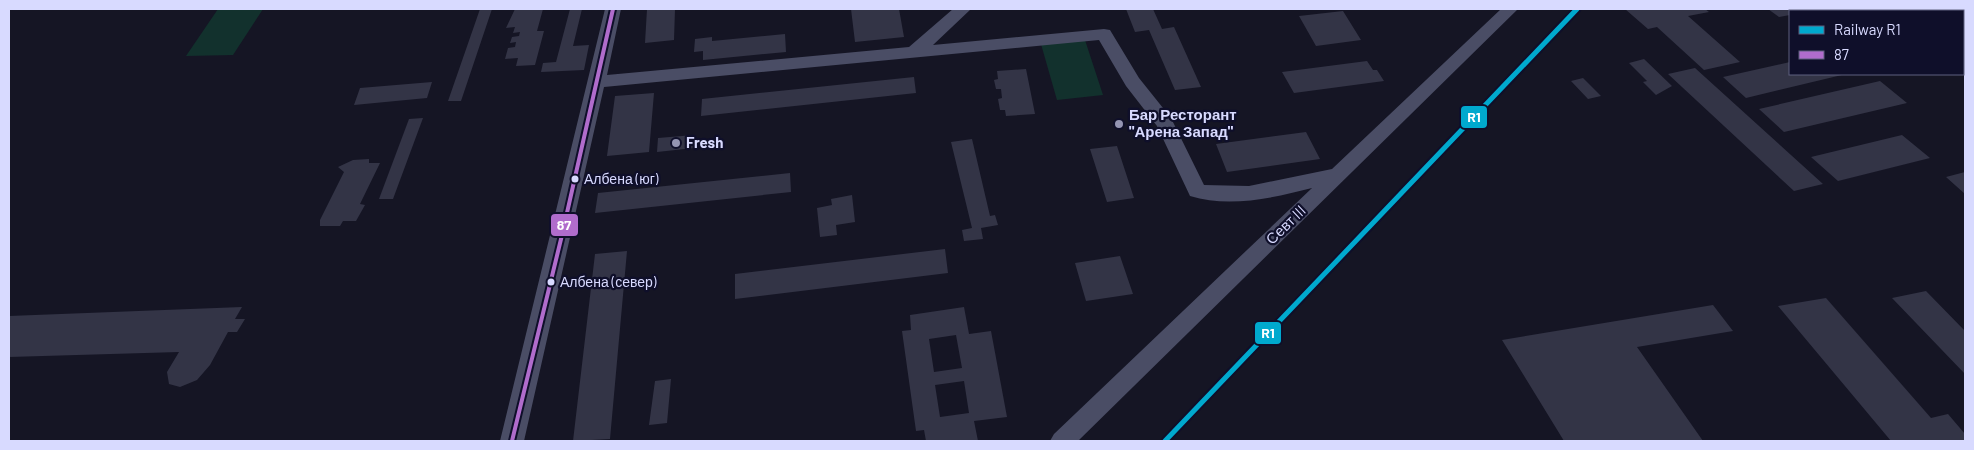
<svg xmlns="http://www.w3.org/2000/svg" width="1974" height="450" font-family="Barlow,sans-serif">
<rect width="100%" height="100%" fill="#151524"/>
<!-- green -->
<path fill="#12312d" d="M218 9H263L233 55 186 56Z
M1085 40 1103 95 1057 100 1041 44Z"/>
<!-- building -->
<path fill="#333446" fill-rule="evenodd" d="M480 9H492L461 101H448Z
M515 9H543L537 31H544L535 65 516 66 518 58 505 59 508 48 515 47 516 42 510 43 512 37 519 36 520 32 513 33 515 27 506 28Z
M570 9H582L573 46 589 45 584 70 541 72 543 63 556 62Z
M647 9H675L674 40 645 43Z
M851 9H899L904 37 855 42Z
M1126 9H1153L1162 29 1174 27 1201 87 1175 90 1149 30 1135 32Z
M1625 9H1705L1709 12 1688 16 1740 62 1704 70 1657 27 1648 29Z
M1768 9H1816V10L1790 11V15L1779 17Z
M1823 9H1856V10L1826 11Z
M1343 11 1361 40 1316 46 1299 16Z
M785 34 786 52 703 60V51L694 52 695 39 712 37V41Z
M1644 59 1672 86 1656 95 1643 82 1647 81 1629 63Z
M1367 61 1373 70H1377L1384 81 1294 93 1282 72Z
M1790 62V74H1846L1746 98 1723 77Z
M1695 68 1823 184 1794 191 1668 74Z
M1026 69 1035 114 1006 116 1005 110H1000L998 99 1002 98 1001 89H996L994 80 998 79 997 71Z
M914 77 916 93 701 116 702 99Z
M1583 78 1601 96 1588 99 1571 81Z
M1880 81 1907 103 1784 132 1759 109Z
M432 82 427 98 354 105 360 88Z
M654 93 649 152 607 156 615 96Z
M423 118 393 199H379L409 119Z
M1306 132 1320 159 1227 172 1216 144Z
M694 135V148L657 152 658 138Z
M1902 135 1930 158 1838 181 1811 157Z
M972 139 990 216 995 215 998 225 981 228 983 239 964 241 962 230 972 228 951 142Z
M1117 146 1134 198 1107 202 1090 149Z
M369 159V163H380L360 204 365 205 356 221H343L340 226H320V220L344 172 338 167 353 160Z
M1965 172V194L1946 177Z
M790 173 791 192 595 213 598 193Z
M852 195 855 222 836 225 837 235 820 237 817 208 832 205 831 199Z
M945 249 948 273 735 299V274Z
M627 251 610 439 573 441 595 254Z
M1120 256 1133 294 1086 301 1075 263Z
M1926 291 1965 331V374L1892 298Z
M1826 298 1931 418 1948 414 1965 434V441H1891L1778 306Z
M1713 305 1733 331 1637 347 1703 441H1564L1502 340Z
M242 307 235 319H245L237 332H228L210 365 197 380 180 387 169 384 167 372 179 352 9 357V316Z
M964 307 969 334 991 331 1007 417 974 421 978 441H926L924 430 916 431 902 331 911 330 910 315ZM956 335 962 368 934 372 929 339ZM964 381 969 413 940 417 935 385Z
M671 379 667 423 649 425 655 381Z"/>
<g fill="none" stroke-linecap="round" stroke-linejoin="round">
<!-- minor -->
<path fill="#4a4d65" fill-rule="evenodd" d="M605 9H621L607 75 909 47 953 9H971L933 45 1104 29 1110 30 1139 78 1171 118 1204 185 1249 186 1332 169 1501 9H1518L1078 441H1050L1054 434 1312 188C1273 198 1229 208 1190 196L1157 126 1126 86 1099 40 604 87 524 441H500Z"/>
<defs>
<path id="bus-1" d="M512 441 562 235 613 9"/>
</defs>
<!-- bus-1 casing -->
<use href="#bus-1" stroke="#0f0f2a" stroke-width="8"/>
<!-- bus-1 -->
<use href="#bus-1" stroke="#b06ccc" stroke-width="4"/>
<defs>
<path id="rail-1" d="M1165 441 1577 9"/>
</defs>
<!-- rail-1 casing -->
<use href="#rail-1" stroke="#0f0f2a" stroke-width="9"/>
<!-- rail-1 -->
<use href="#rail-1" stroke="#00a9ce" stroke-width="5"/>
</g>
<!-- markers -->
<g fill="#9495b2" stroke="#0f0f2a" stroke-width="2">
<circle cx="1119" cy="124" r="5"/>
<circle cx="676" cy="143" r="5"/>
</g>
<g fill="#d8daff" stroke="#0f0f2a" stroke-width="2">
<circle cx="575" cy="179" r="4.5"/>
<circle cx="551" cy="282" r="4.5"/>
</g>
<g text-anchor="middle" stroke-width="4.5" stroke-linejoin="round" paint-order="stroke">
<!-- bus labels -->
<g font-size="14" fill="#d8daff" stroke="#0f0f2a" text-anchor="start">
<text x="584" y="184">Албена (юг)</text>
<text x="560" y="287">Албена (север)</text>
</g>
<!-- poi labels -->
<g font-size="15" font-weight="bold" fill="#d8daff" stroke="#0f0f2a" text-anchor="start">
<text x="1129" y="120">Бар Ресторант<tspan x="1129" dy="17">"Арена Запад"</tspan></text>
<text x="686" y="148">Fresh</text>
</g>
<!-- street labels -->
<g font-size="15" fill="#d8daff" stroke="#0f0f2a">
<text transform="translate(1286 225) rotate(-44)" y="5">Севт III</text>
</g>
</g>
<g stroke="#0f0f2a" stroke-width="2">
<rect x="1460" y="105" width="28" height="24" rx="5" fill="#00a9ce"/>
<rect x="550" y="213" width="29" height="24" rx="5" fill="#b06ccc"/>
<rect x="1254" y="321" width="28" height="24" rx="5" fill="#00a9ce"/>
</g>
<g font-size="14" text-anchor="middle" font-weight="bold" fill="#fff">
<text x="1474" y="122">R1</text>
<text x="564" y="230">87</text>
<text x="1268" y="338">R1</text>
</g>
<!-- border -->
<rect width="1974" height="450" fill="none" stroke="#d8daff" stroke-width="20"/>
<!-- legend -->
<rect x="1789" y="10" width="175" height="65" fill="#0f0f2a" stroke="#5f607f"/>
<rect x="1799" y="26" width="25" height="8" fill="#00a9ce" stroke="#5f607f"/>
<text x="1834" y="35" font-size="15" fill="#d8daff">Railway R1</text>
<rect x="1799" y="51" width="25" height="8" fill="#b06ccc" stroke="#5f607f"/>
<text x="1834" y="60" font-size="15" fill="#d8daff">87</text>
</svg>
